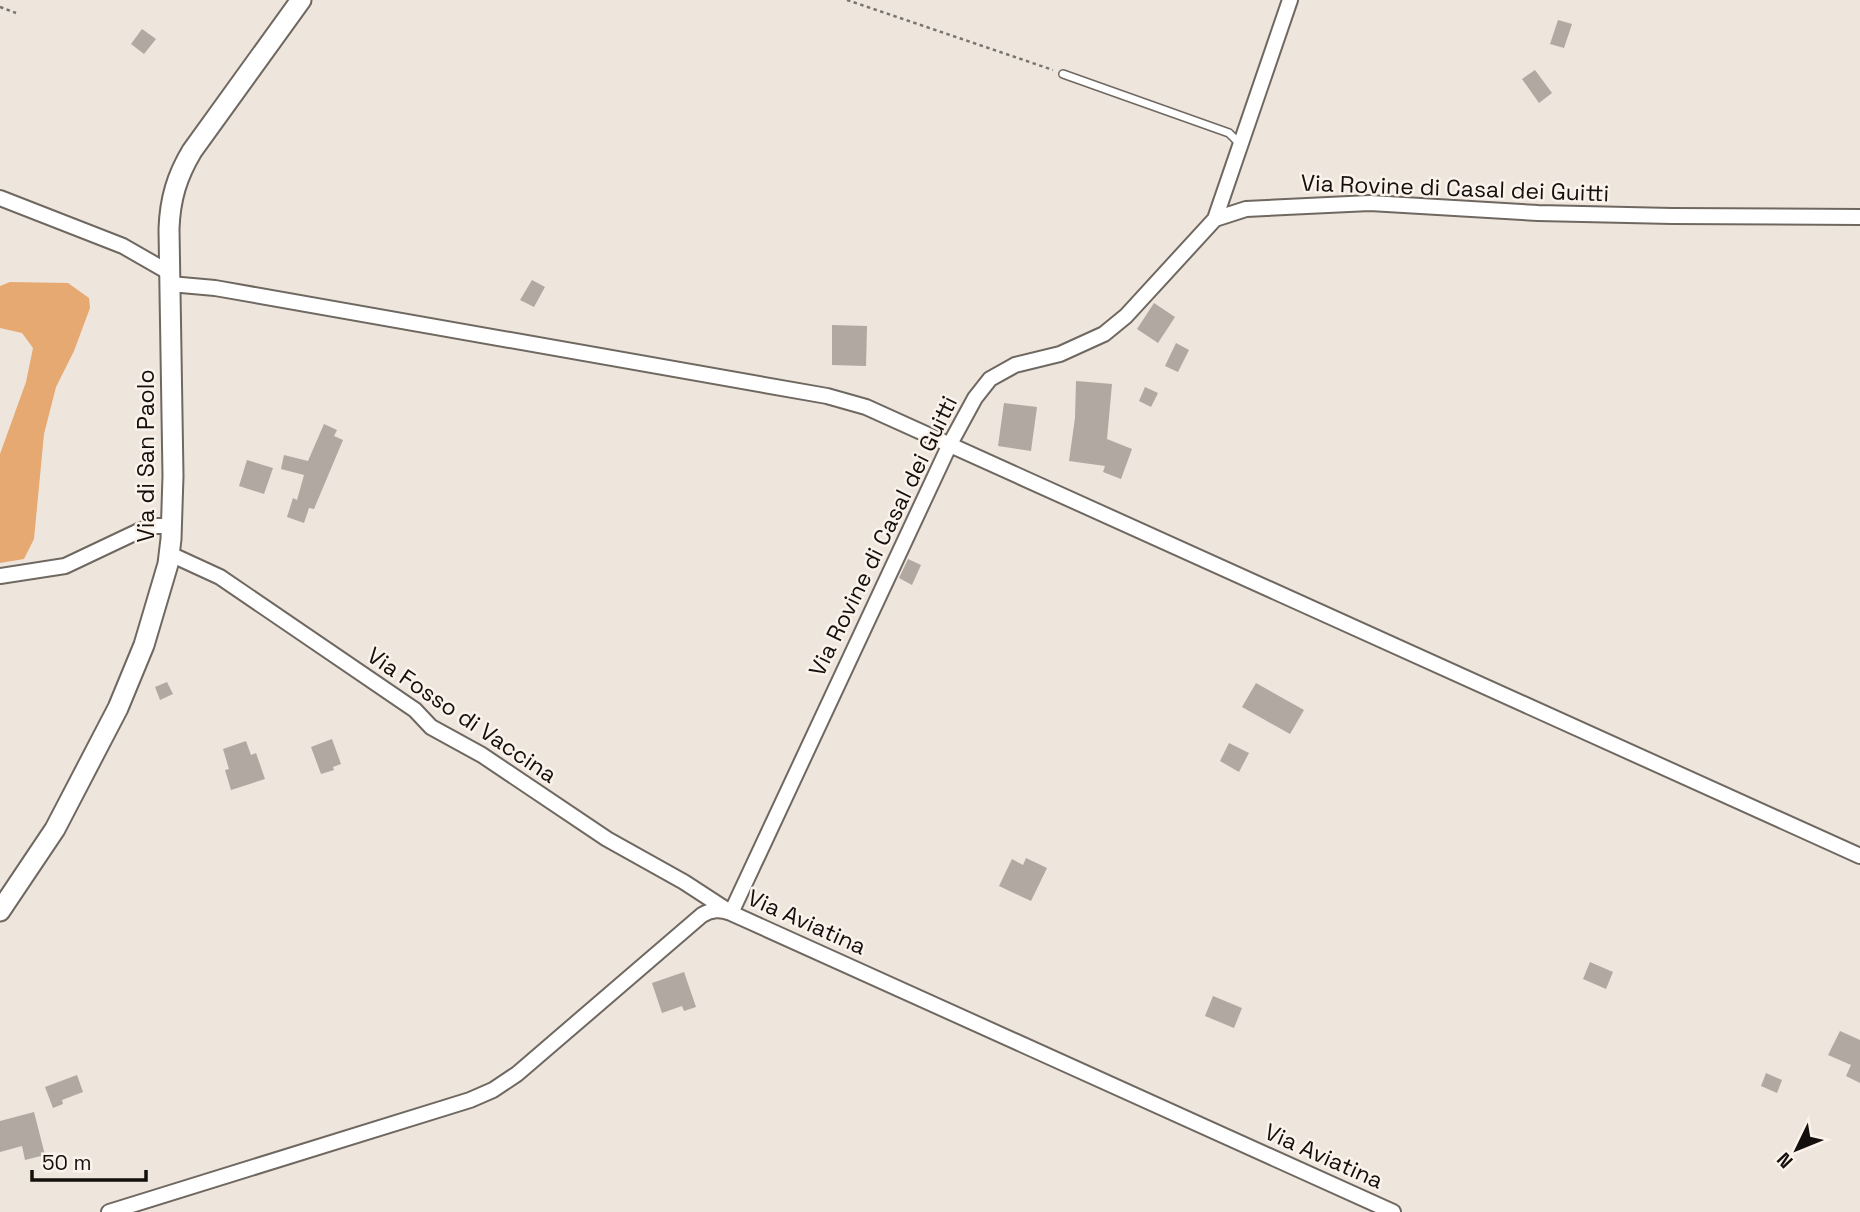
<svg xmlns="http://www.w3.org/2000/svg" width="1860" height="1212" font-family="'Space Grotesk',sans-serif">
<rect width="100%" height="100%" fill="#eee5dd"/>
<!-- green -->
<path fill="#e6a971" d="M10 282 68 283 89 298 90 308 74 351 56 387 44 434 34 539 24 559 0 563V454L26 382 33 348 22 333 0 328V286Z"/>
<!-- building -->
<path fill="#b0a8a1" d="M1558 20 1572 24 1564 48 1550 44Z
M142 29 156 39 144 54 131 44Z
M1535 70 1552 93 1539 103 1522 79Z
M532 280 545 287 534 307 520 300Z
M1154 303 1175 317 1158 343 1137 329Z
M832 325 867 326 866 366 832 365Z
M1176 343 1189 350 1178 372 1165 366Z
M1076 381 1112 384 1107 439 1132 449 1121 479 1103 472 1105 466 1069 461 1075 418Z
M1145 387 1158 393 1151 407 1139 401Z
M1004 403 1037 407 1031 451 998 446Z
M324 424 337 430 334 436 343 440 314 509 309 508 304 523 287 517 293 498 297 500 304 475 281 469 284 455 308 461Z
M247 460 273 468 264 494 239 486Z
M908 559 921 565 912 585 899 578Z
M167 682 173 694 160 700 155 687Z
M1256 683 1304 710 1290 734 1242 707Z
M332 739 341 764 333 767 334 770 321 774 311 747Z
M246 741 251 755 256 753 265 779 231 790 225 770 229 769 223 749Z
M1229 743 1249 753 1239 772 1220 761Z
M1026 858 1047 868 1031 901 999 886 1012 859 1023 865Z
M1590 962 1613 972 1606 989 1583 979Z
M684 972 696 1007 684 1011 682 1006 662 1013 652 983Z
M1213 996 1242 1008 1234 1028 1205 1016Z
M1840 1031 1860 1040V1083L1846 1076 1851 1065 1828 1055Z
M1766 1073 1782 1080 1777 1093 1761 1086Z
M77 1075 83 1092 62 1100 63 1104 53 1108 45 1087Z
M34 1112 45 1155 25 1160 22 1146 0 1152V1121Z"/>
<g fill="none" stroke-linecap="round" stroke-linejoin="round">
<defs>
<path id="lane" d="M1063 74 1229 133 1240 144"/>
<path id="street" d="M0 198 123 246 170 273
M1215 219 1290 0
M170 284 215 288 827 396 866 407 1860 856
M170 554 220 577 415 710 431 727 482 755 607 839 684 882 727 910
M0 576 65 566 141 530 151 526H172
M731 913 950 444 975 398 990 379 1015 365 1060 354 1104 334 1126 316 1215 219 1246 209 1370 203 1538 213 1672 216 1860 217
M109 1212 470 1100 493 1090 517 1074 702 915C712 909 720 909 731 913L1393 1212"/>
<path id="secondary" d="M0 911 55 829 118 708 144 645 168 564 171 539 173 476 169 229C170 199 177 176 192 151L301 0"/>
</defs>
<!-- lane casing -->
<use href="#lane" stroke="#6f6861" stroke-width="10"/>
<!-- street casing -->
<use href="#street" stroke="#6f6861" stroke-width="18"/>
<!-- secondary casing -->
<use href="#secondary" stroke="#6f6861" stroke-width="23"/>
<!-- path -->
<path stroke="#7a746f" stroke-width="2.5" stroke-dasharray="3.5 3.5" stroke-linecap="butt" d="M847 0 1053 70
M0 7 16 13"/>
<!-- lane -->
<use href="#lane" stroke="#fff" stroke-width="7"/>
<!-- street -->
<use href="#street" stroke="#fff" stroke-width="14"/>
<!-- secondary -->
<use href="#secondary" stroke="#fff" stroke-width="19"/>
</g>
<g text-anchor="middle" stroke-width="5" stroke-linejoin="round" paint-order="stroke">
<!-- street labels -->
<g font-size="23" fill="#120f0c" stroke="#fbf2eb">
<text transform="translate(1455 188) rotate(2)" y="8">Via Rovine di Casal dei Guitti</text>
<text transform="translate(146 456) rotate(-90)" y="8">Via di San Paolo</text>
<text transform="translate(883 536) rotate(-64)" y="8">Via Rovine di Casal dei Guitti</text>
<text transform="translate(462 715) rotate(34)" y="8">Via Fosso di Vaccina</text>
<text transform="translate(807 922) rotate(24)" y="8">Via Aviatina</text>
<text transform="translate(1324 1156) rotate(24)" y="8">Via Aviatina</text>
</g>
</g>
<!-- north arrow -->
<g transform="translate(1797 1149) rotate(227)" stroke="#fbf2eb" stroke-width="5" paint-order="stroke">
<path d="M0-5L12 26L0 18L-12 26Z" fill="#120f0c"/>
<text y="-10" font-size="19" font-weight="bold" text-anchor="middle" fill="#120f0c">N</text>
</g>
<!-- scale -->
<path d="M32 1170v10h114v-10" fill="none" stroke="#120f0c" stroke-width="3.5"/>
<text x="42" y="1170" font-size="21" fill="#120f0c" stroke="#fbf2eb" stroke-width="5" paint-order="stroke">50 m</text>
</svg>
